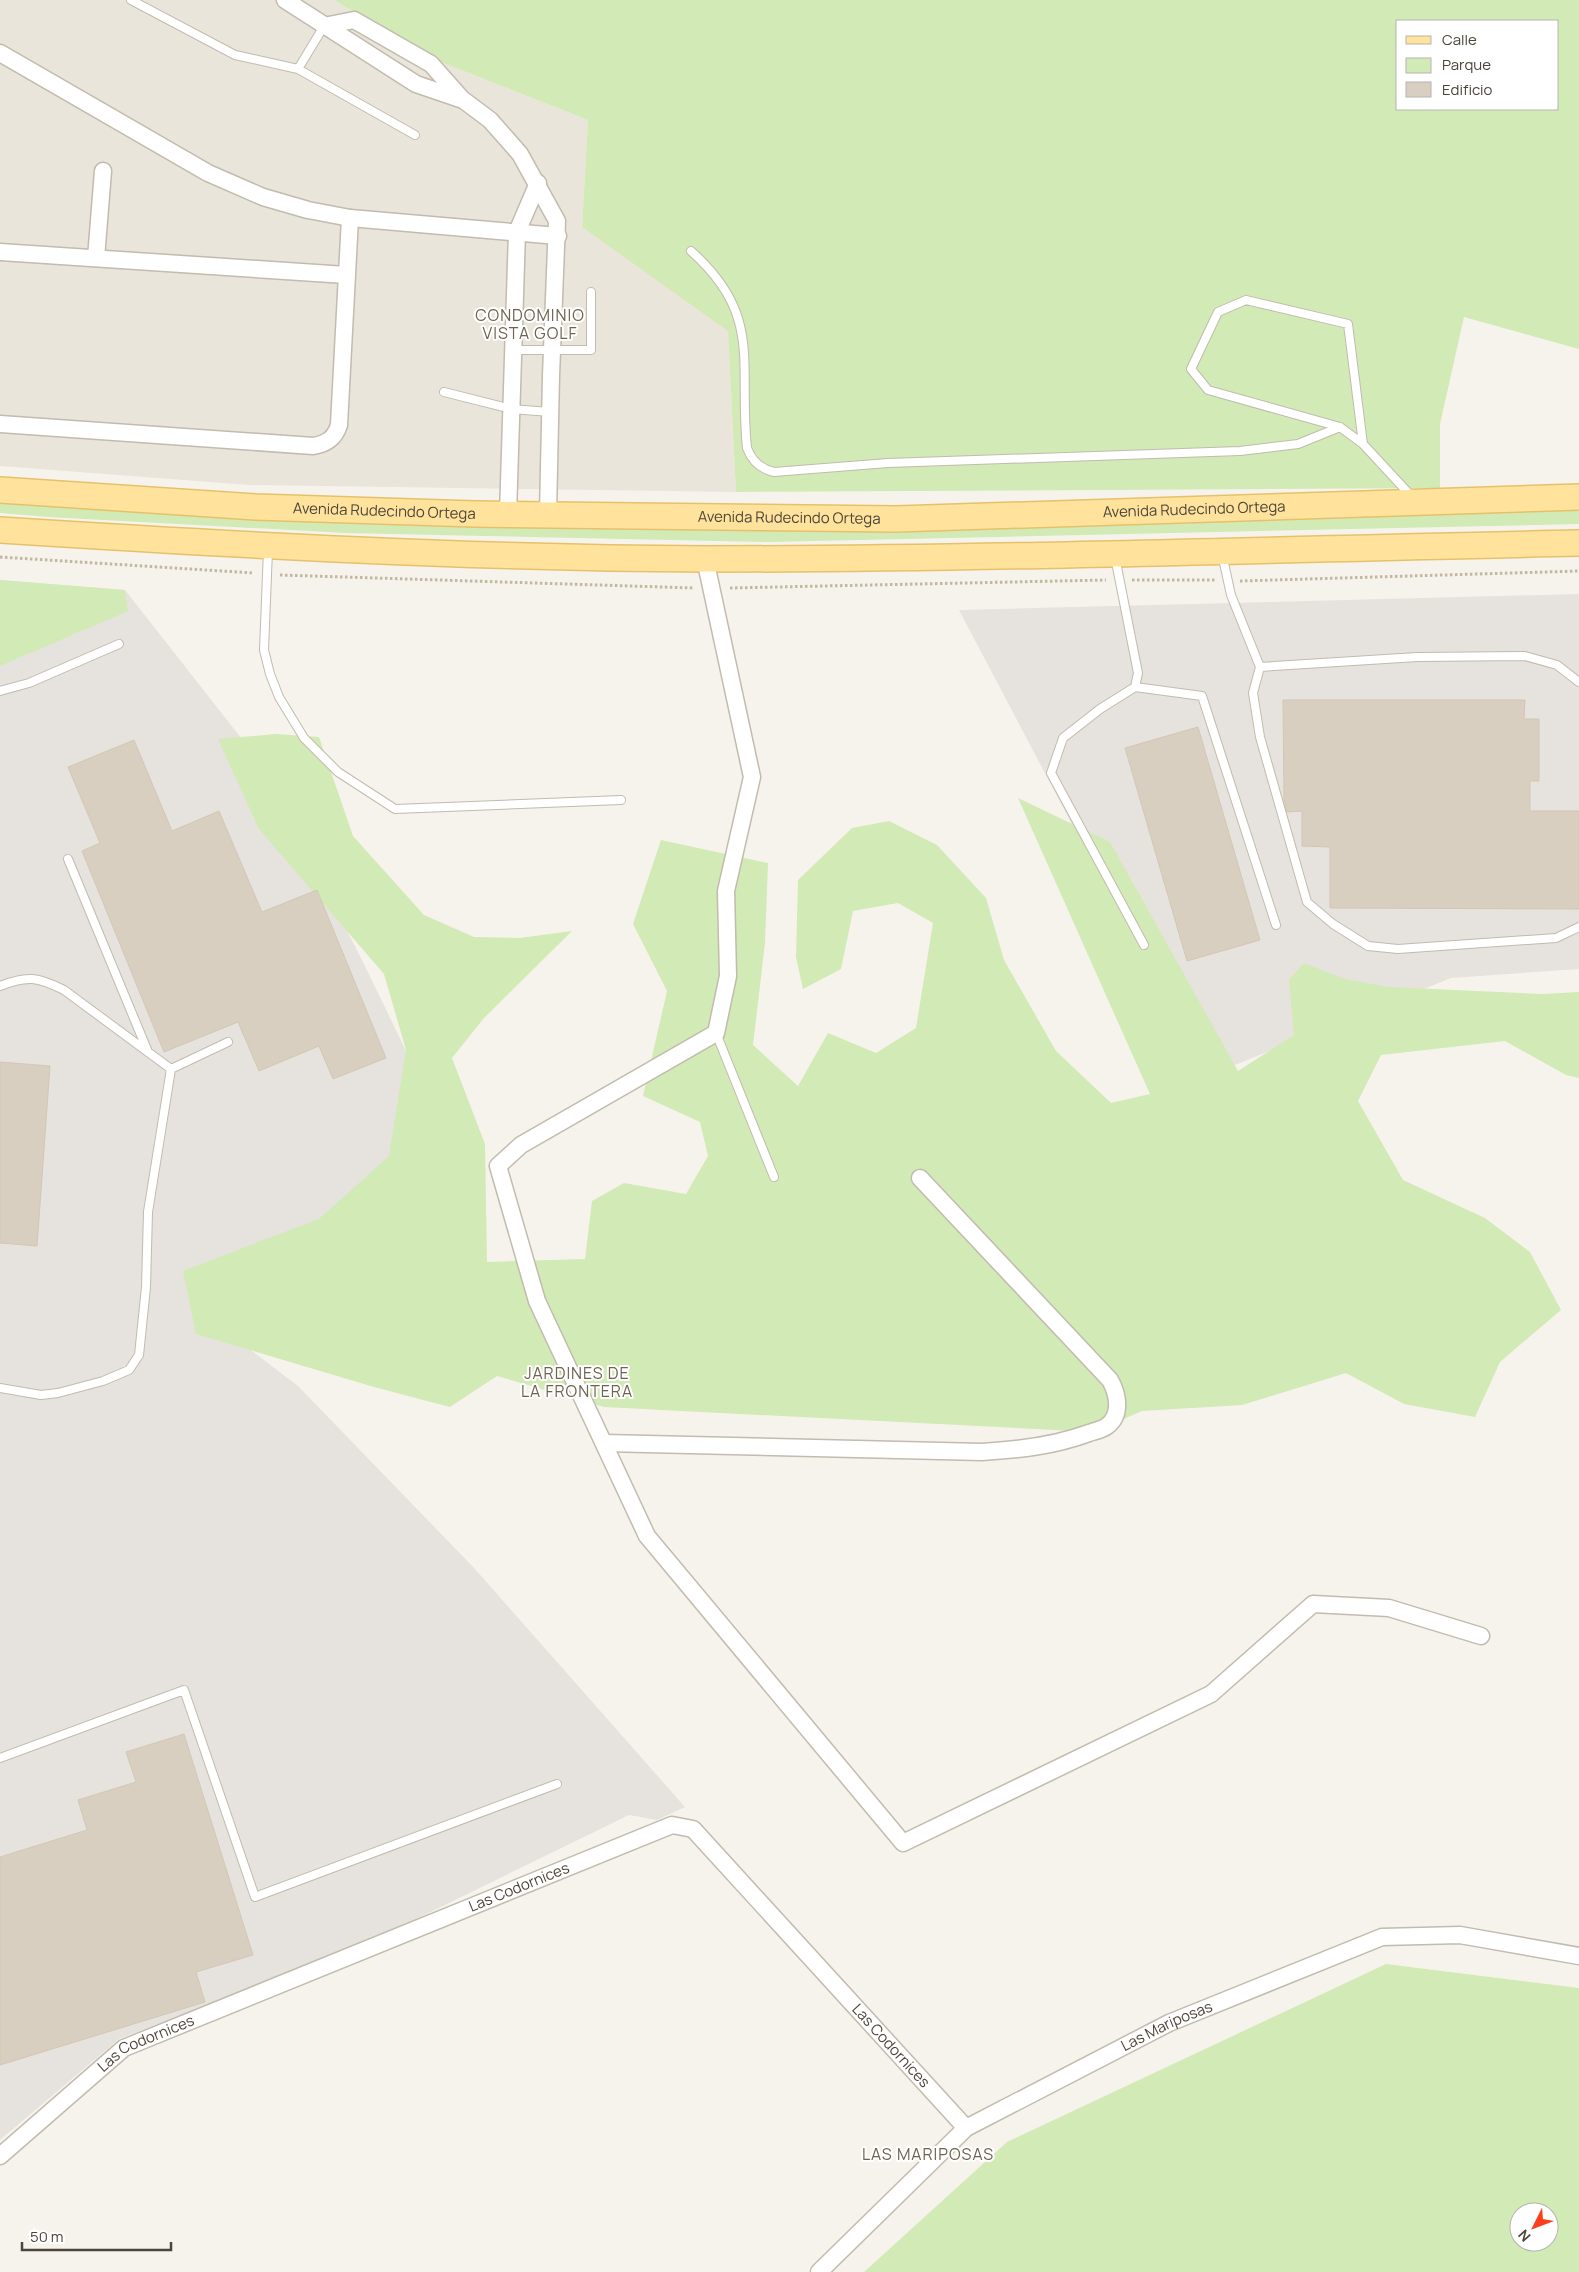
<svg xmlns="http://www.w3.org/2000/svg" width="1579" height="2272" font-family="Manrope,sans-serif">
<rect width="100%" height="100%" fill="#f6f3ec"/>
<!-- residential -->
<path fill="#eae5da" d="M0 0H334L438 61 588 120 582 227 728 330 736 492 249 485 0 466Z"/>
<!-- industrial -->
<path fill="#e6e2dd" d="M0 580 125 590 263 766 361 958 424 1088 462 1153 244 1345 298 1386 475 1569 685 1807 657 1820 629 1815 369 1942 119 2039 0 2140Z
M1579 594V969L1451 978 1205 1077 959 610Z"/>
<!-- green -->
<path fill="#d2eab5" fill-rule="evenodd" d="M334 0H1579V349L1464 317 1440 424V488L736 492 728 331 582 227 588 120 438 61ZM1398 21H1558V109H1398Z
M0 496 345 519 1579 509V524L769 542 345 533 48 517 0 513Z
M0 580 125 590 128 611 0 666Z
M276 734 319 737 353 836 424 915 474 937 519 938 572 931 484 1018 452 1058 485 1144 487 1262 585 1259 592 1201 624 1183 686 1194 708 1156 700 1122 643 1096 667 991 633 924 661 840 768 863 765 943 753 1045 798 1086 828 1033 876 1053 916 1028 933 923 898 903 853 911 841 969 803 989 796 957 798 880 852 828 889 821 937 845 986 898 1004 960 1056 1051 1111 1103 1150 1094 1018 798 1110 842 1238 1071 1294 1035 1289 980 1304 963 1344 979 1389 987 1543 994 1579 992V1078L1566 1075 1505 1041 1381 1055 1358 1101 1403 1180 1485 1218 1530 1252 1561 1310 1500 1362 1475 1417 1404 1404 1346 1373 1242 1405 1142 1411 1094 1432 604 1407 497 1376 450 1407 374 1387 196 1334 183 1271 319 1219 389 1156 406 1050 384 974 259 829 218 739Z
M1386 1964 1579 1988V2272H864L1007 2142ZM1519 2212H1549V2242H1519Z"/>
<!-- building -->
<path fill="#d8cfc1" stroke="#d3c7b4" d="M1283 700H1525L1524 719H1539V781H1530V811H1579V909L1330 908V847L1302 846V811L1287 812 1284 799Z
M1198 727 1260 940 1187 961 1125 748Z
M134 740 172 831 219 811 262 912 317 890 386 1058 333 1079 319 1046 259 1071 238 1022 164 1052 82 851 100 843 68 767Z
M0 1062 50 1066 37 1246 0 1243Z
M184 1734 253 1955 196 1972 205 2002 0 2065V1857L87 1830 78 1800 136 1782 126 1752Z"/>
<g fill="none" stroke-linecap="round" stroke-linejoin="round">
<defs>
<path id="lane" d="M131 0 235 55 298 69
M324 26 298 69 415 135
M691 251C764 316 738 364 747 448 752 461 760 469 774 472L888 463 1240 451 1298 444 1340 427
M513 350H591V292
M444 392 511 409 550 412
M1363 444 1348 324 1246 300 1218 312 1191 369 1208 390 1340 427 1363 444 1413 498
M268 550 264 650 270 674 279 697 304 738 338 772 395 809 621 800
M1222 554 1231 595 1260 667 1253 693 1260 737 1307 902 1333 924 1368 946 1398 949 1556 938 1579 927
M1115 557 1138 673 1135 687 1100 709 1063 738 1051 773 1144 945
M1260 667 1417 657 1525 656 1557 665 1579 682
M1135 687 1202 696 1276 925
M0 691 29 683 119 644
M68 859 148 1052
M0 986C27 975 38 977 64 990L171 1069
M716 1033 774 1177
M0 1388 41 1395 58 1393 103 1381 129 1370 139 1355 146 1287 148 1212 171 1069 228 1042
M0 1758 184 1690 255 1897 557 1784"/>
<g id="street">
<path d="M285 0 416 84 460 99"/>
<path d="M324 26 354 20 431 64 462 99 490 120 520 154 557 221 551 376 548 514"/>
<path d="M0 53 208 173 263 197 308 210 350 218 558 236"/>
<path d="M0 252 346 275"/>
<path d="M96 258 103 171"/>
<path d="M0 424 313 446C327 444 335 438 339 425L350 218"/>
<path d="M508 514 517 232 538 183"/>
<path d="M705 559 752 777 726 891 728 976 716 1033 521 1145 498 1166 537 1301 647 1536 903 1843 1211 1694 1313 1604 1389 1608 1481 1636"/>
<path d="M604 1443 982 1452C1018 1450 1054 1446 1089 1433 1094 1431 1102 1430 1107 1426 1122 1415 1118 1394 1110 1380L920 1178"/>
<path id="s1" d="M0 2156 124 2048 672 1825 693 1829 966 2128"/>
<path id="s2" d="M819 2272 966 2128 1169 2023 1382 1937 1460 1935 1579 1956"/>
</g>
<g id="primary">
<path id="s3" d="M0 490 256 507 475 514 896 519 1579 497"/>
<path d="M0 530C235 545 470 558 706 559 997 559 1288 549 1579 543"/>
</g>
</defs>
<!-- lane casing -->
<use href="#lane" stroke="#c2bbae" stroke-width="10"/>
<!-- street casing -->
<use href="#street" stroke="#c2bbae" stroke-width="19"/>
<!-- primary casing -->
<use href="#primary" stroke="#e6c16a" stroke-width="28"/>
<!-- path -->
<path stroke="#c4b79f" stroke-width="3" stroke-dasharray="2.5 2.5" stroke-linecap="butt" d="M0 557 254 573
M280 575 694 588
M1132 580H1216
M1240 581 1579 571
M730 588 1106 580"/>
<!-- lane -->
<use href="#lane" stroke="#fff" stroke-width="8"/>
<!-- street -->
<use href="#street" stroke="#fff" stroke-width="16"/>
<!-- primary -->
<use href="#primary" stroke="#ffe39c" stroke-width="25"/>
</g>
<g text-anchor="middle" stroke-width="4" stroke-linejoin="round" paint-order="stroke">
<!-- street labels -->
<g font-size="15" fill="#4b4439" stroke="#fff">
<text dy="5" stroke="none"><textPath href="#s3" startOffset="1195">Avenida Rudecindo Ortega</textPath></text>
<text dy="5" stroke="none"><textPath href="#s3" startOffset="385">Avenida Rudecindo Ortega</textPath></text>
<text dy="5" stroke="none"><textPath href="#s3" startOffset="790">Avenida Rudecindo Ortega</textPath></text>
<text dy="5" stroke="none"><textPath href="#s1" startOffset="591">Las Codornices</textPath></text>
<text dy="5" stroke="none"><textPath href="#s2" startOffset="431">Las Mariposas</textPath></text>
<text dy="5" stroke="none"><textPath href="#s1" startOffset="186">Las Codornices</textPath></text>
<text dy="5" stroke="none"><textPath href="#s1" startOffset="1071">Las Codornices</textPath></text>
</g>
<!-- neighbourhood labels -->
<g font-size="16" letter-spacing="1" fill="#6e6250" stroke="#fff">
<text x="530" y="321">CONDOMINIO<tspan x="530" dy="18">VISTA GOLF</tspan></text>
<text x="577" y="1379">JARDINES DE<tspan x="577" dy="18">LA FRONTERA</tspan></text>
<text x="928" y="2160">LAS MARIPOSAS</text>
</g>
</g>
<!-- legend -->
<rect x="1396" y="20" width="162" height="90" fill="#ffffff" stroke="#b7b4b0"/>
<rect x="1406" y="36" width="25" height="8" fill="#ffe39c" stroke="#b7b4b0"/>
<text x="1442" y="45" font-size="15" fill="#4b4439">Calle</text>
<rect x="1406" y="58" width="25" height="15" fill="#d2eab5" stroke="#b7b4b0"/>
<text x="1442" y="70" font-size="15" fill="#4b4439">Parque</text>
<rect x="1406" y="82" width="25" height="15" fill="#d8cfc1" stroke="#b7b4b0"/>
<text x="1442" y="95" font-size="15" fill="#4b4439">Edificio</text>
<!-- north arrow -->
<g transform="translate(1534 2227) rotate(228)"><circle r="24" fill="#ffffff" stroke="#b7b4b0"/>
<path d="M0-4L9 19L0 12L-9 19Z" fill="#fc3f1d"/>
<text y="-8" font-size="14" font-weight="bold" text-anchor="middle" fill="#4b4439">N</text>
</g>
<!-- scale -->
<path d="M22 2242v8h149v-8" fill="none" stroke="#4b4439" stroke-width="2.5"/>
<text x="30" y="2242" font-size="15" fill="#4b4439" stroke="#ffffff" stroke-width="4" paint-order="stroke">50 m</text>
</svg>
